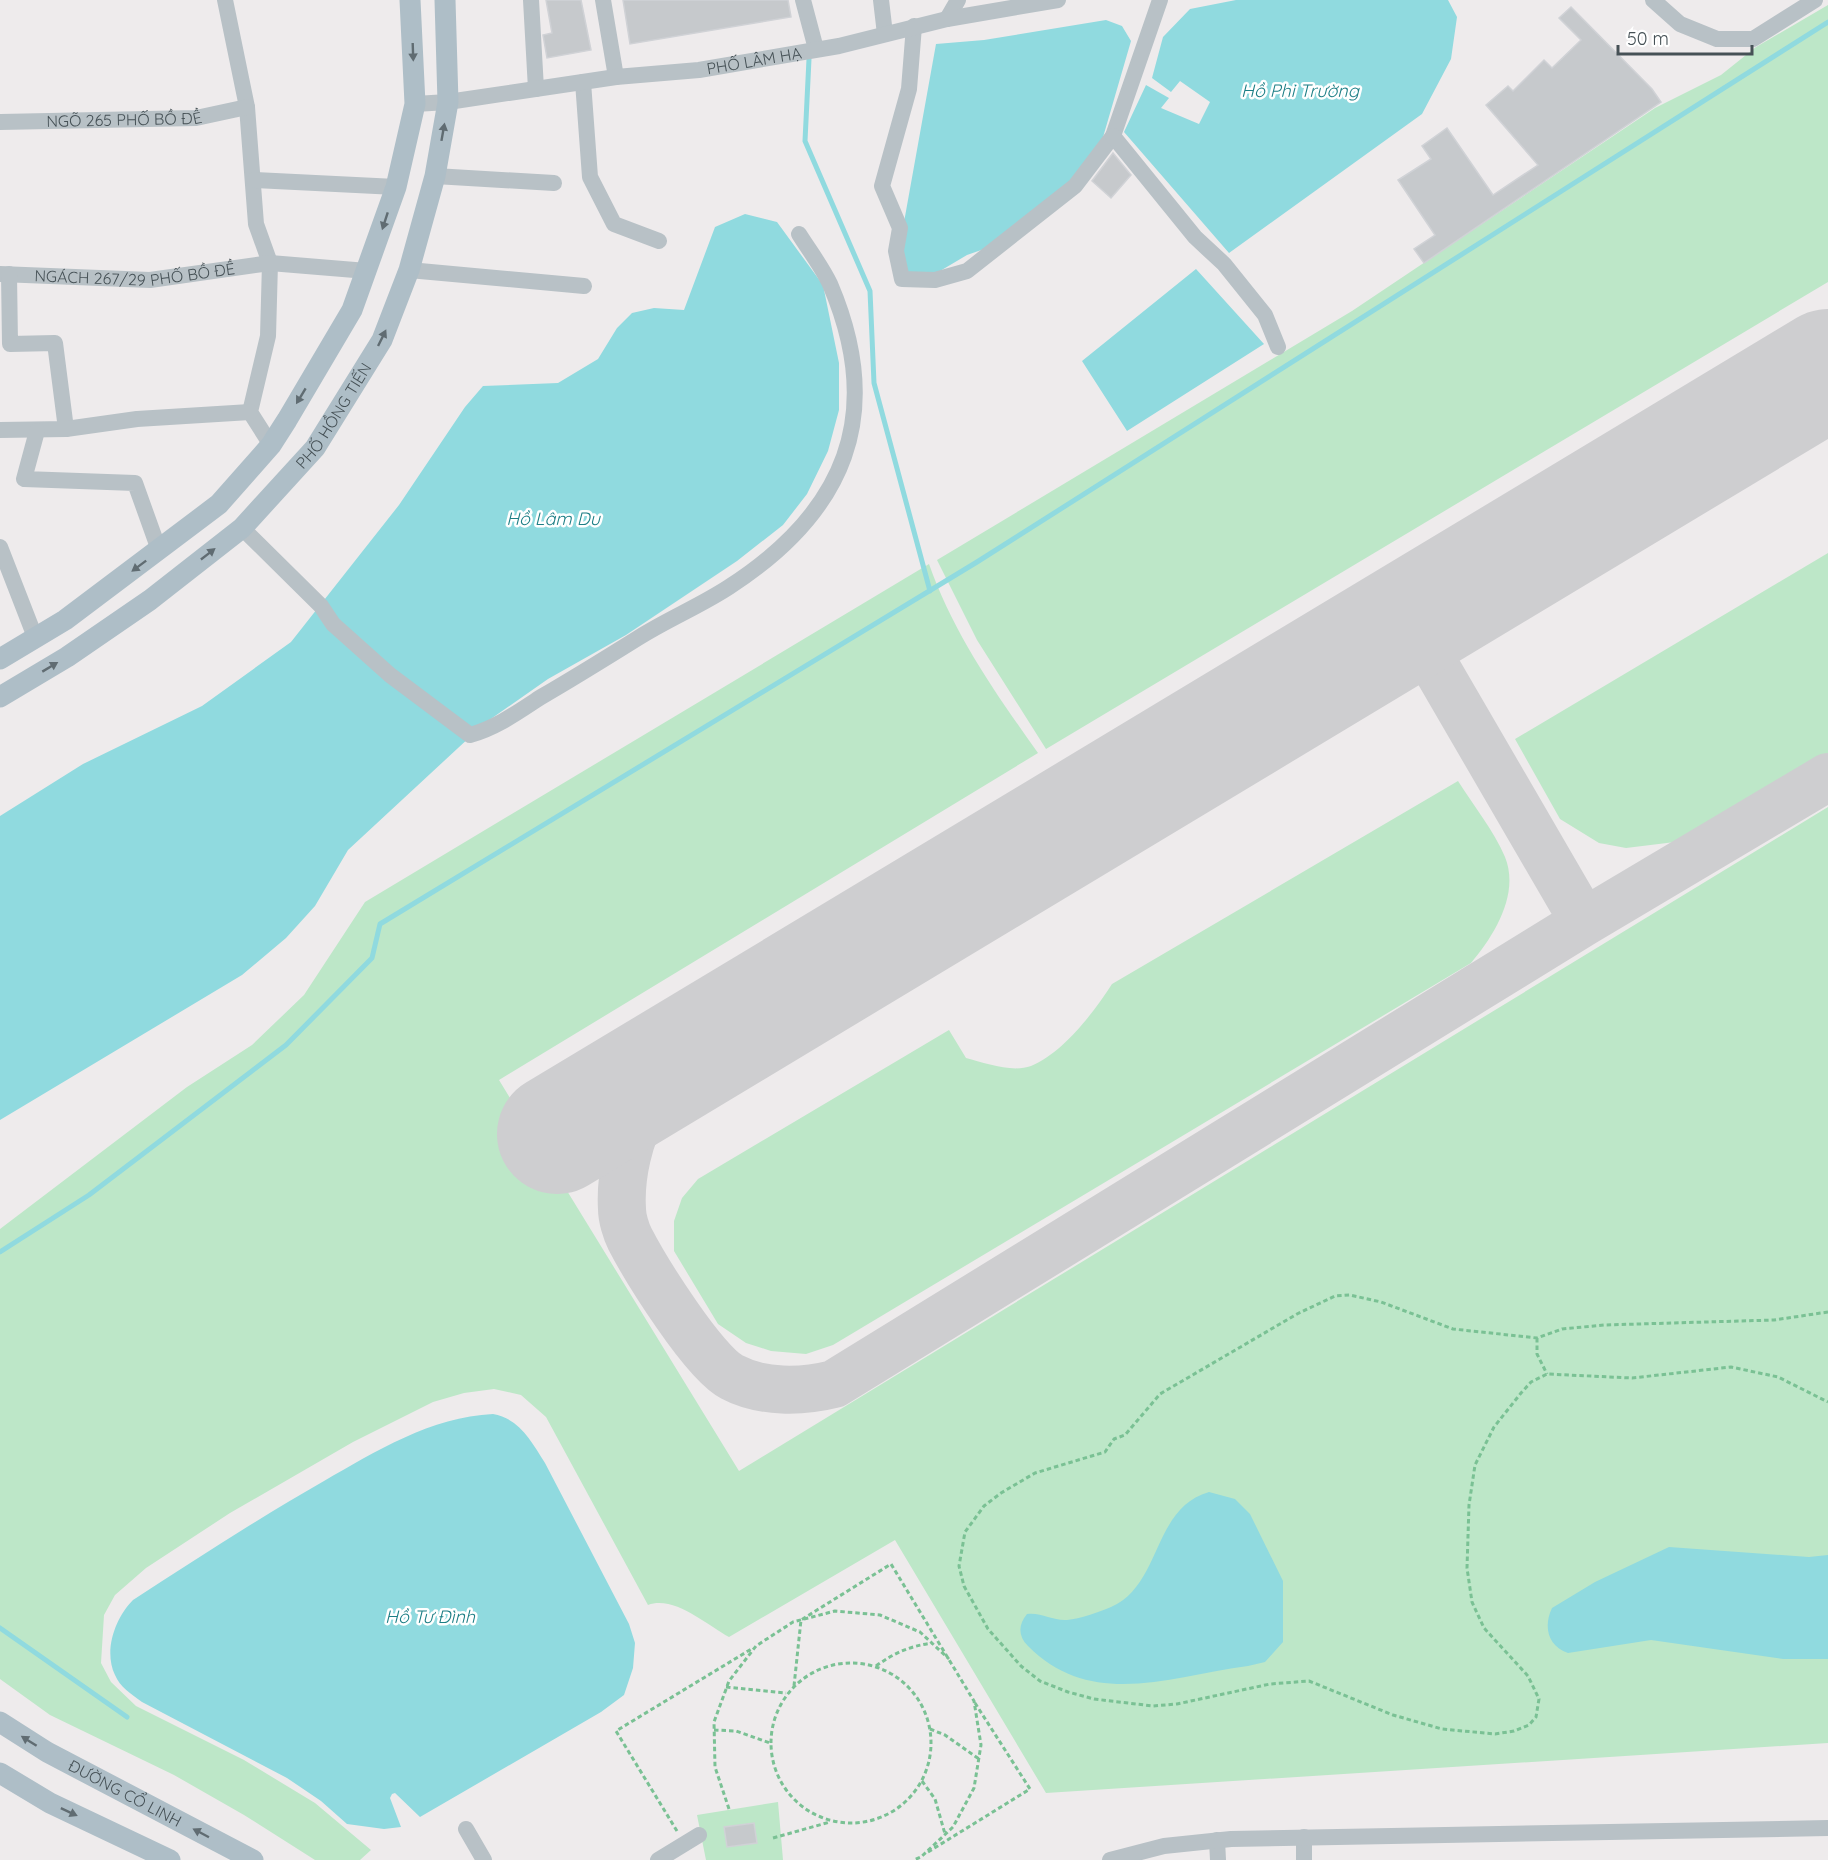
<svg xmlns="http://www.w3.org/2000/svg" width="1828" height="1860" font-family="Quicksand,sans-serif">
<rect width="100%" height="100%" fill="#eeebec"/>
<!-- green -->
<path fill="#bde7c8" d="M1828 5V282L1046 749 977 640 937 560 1352 311 1655 108 1721 75 1756 47Z
M1828 553V753L1708 827 1675 842 1626 848 1599 843 1560 819 1515 739Z
M929 564C953 633 996 694 1038 753L499 1080 739 1471 1828 807V1743L1046 1793 895 1540 729 1637C707 1625 674 1595 648 1605L546 1417 521 1395 494 1389 464 1393 433 1402 353 1442 230 1513 146 1568 115 1595 104 1615 101 1663 111 1682 136 1706 244 1760 315 1803 371 1850 360 1860H315L244 1815 174 1775 50 1715 0 1679V1229L187 1087 252 1045 304 995 365 902Z
M1458 781C1473 805 1494 831 1505 857 1520 894 1494 936 1471 963L833 1345 806 1354 771 1351 746 1343 718 1324 674 1251V1221L682 1198 698 1179 949 1030 966 1058C985 1063 1012 1073 1031 1066 1063 1053 1094 1012 1112 984Z
M778 1802 783 1860H706L697 1815Z"/>
<!-- water -->
<path fill="#90dadf" d="M1236 0H1448L1457 17 1451 59 1422 114 1229 253 1124 132 1146 85 1169 98 1161 108 1199 124 1210 102 1180 81 1171 92 1152 78 1163 37 1190 9Z
M1106 20 1122 26 1131 41 1099 151 1080 178 987 248 967 255 935 274 908 275 899 250 936 44 984 40Z
M745 214 777 222 823 285 839 363V410L828 451 807 494 783 525 737 561 626 635 548 679 485 723 348 850 315 906 286 938 242 975 0 1120V816L83 764 202 706 291 642 399 505 465 407 483 386 558 383 598 359 617 328 632 313 654 308 684 310 715 227Z
M1196 269 1264 344 1127 431 1082 361Z
M493 1414C520 1419 531 1441 545 1463L629 1624 635 1643 633 1668 624 1695 601 1712 420 1817 395 1793 392 1794 390 1798 401 1827 384 1829 347 1824 321 1801 287 1778 142 1702C131 1694 120 1687 115 1675 103 1650 116 1617 133 1600 196 1559 259 1518 324 1481 376 1451 431 1417 493 1414Z
M1209 1492 1235 1499 1250 1514 1283 1581V1642L1265 1662 1248 1666C1172 1676 1091 1710 1028 1646 1018 1636 1018 1625 1027 1614 1041 1612 1053 1621 1067 1620 1080 1619 1099 1612 1111 1607 1162 1585 1152 1508 1209 1492Z
M1669 1547 1809 1557 1828 1555V1659H1783L1651 1640 1568 1653C1548 1646 1543 1627 1552 1608L1595 1582Z"/>
<g fill="none" stroke-linecap="round" stroke-linejoin="round">
<!-- stream -->
<path stroke="#90dadf" stroke-width="5" d="M809 59 805 141 870 291 874 383 930 591
M0 1252 89 1195 286 1045 372 958 380 924 977 562 1828 22
M0 1628 127 1717"/>
<!-- taxiway -->
<path stroke="#ceced0" stroke-width="48" d="M1409 621 1584 922
M684 1057C672 1074 657 1090 646 1108 629 1135 620 1177 622 1209 622 1218 626 1231 630 1239 646 1270 704 1363 732 1377 762 1393 802 1392 834 1384L1584 922 1828 777"/>
<!-- runway -->
<path stroke="#ceced0" stroke-width="120" d="M557 1134 1828 369"/>
</g>
<!-- building -->
<path fill="#c6c9cc" stroke="#d0d2d6" stroke-width="1.5" d="M546 0H581L591 50 547 58 543 35 552 33Z
M623 0H788L791 17 630 44Z
M1571 7 1652 89 1661 102 1424 263 1414 249 1435 235 1398 180 1431 159 1422 146 1447 128 1493 195 1538 165 1486 105 1508 86 1513 91 1544 60 1552 68 1581 40 1559 18Z
M1113 153 1131 175 1111 198 1092 181Z
M754 1823 757 1843 727 1847 724 1827Z"/>
<g fill="none" stroke-linecap="round" stroke-linejoin="round">
<!-- path -->
<path stroke="#7ac194" stroke-width="3" stroke-dasharray="4.5 3" stroke-linecap="butt" d="M1828 1312 1774 1320 1604 1325 1562 1329 1537 1338 1453 1329 1381 1302 1350 1295 1335 1296 1297 1314 1160 1394 1125 1435 1114 1439 1105 1452 1035 1473 1001 1493 984 1506 965 1532 959 1566 964 1586 988 1629 1021 1666 1040 1681 1068 1692 1094 1699 1153 1706 1177 1704 1270 1684 1309 1681 1393 1715 1442 1729 1495 1734 1514 1731 1529 1725 1536 1717 1539 1699 1528 1676 1484 1628 1472 1602 1467 1568 1469 1505 1475 1465 1494 1427 1521 1393 1531 1382 1547 1374 1632 1378 1731 1367 1778 1377 1828 1402
M1537 1338V1354L1547 1374
M771 1743a80 80 0 1 1 160 0a80 80 0 1 1-160 0Z
M876 1666C894 1653 910 1646 932 1643
M794 1686 801 1620 891 1564 974 1701 981 1745 974 1788 953 1827 921 1857 914 1860
M726 1687 786 1693
M930 1729 945 1735 979 1759
M714 1730 736 1731 770 1743
M922 1781 935 1799 945 1834
M729 1809 715 1767 714 1722 729 1681 756 1646 793 1622 835 1611 880 1615 920 1632 949 1659
M677 1831 616 1731 753 1648
M773 1838 830 1822
M928 1852 1030 1789 975 1703"/>
<!-- minor -->
<g stroke="#b8c1c6" stroke-width="16">
<path d="M225 0 247 107 256 224 270 263 268 336 250 412 271 445"/>
<path d="M531 0 536 89"/>
<path d="M603 0 616 77"/>
<path d="M803 0 816 49"/>
<path d="M881 0 885 34"/>
<path d="M1653 0 1680 24 1717 39H1753L1815 0"/>
<path d="M947 19 958 0"/>
<path d="M914 26 909 89 882 186 900 228 896 251 902 279 935 280 967 271 1075 186 1113 136 1160 0"/>
<path d="M583 82 590 177 614 224 659 241"/>
<path id="s1" d="M415 104 448 102 616 77 699 70 839 46 947 19 1058 0"/>
<path id="s2" d="M0 122 196 118 247 107"/>
<path d="M1113 136 1195 237 1224 264 1265 315 1278 347"/>
<path d="M435 176 554 183"/>
<path d="M255 180 396 187"/>
<path d="M409 270 584 286"/>
<path id="s3" d="M0 274 150 280 270 263 367 271"/>
<path d="M9 274 10 344 55 343 66 429"/>
<path d="M0 430 66 429 137 419 250 412"/>
<path d="M37 431 24 479 135 483 159 550"/>
<path d="M242 528 321 606 333 624 390 675 470 735C496 728 518 712 541 697 574 678 606 658 638 638 668 619 700 606 729 587 845 512 886 415 830 284 822 267 809 250 799 234"/>
<path d="M0 547 35 637"/>
<path d="M466 1829 484 1860"/>
<path d="M1304 1837V1860"/>
<path d="M1217 1840 1218 1860"/>
<path d="M658 1860 699 1835"/>
<path d="M1110 1860 1164 1846 1231 1839 1828 1828"/>
</g>
<!-- major -->
<g stroke="#aebec7" stroke-width="21">
<path d="M0 659 65 620 219 504 271 445 287 420 352 310 396 187 415 104 410 0"/>
<path id="s4" d="M0 697 67 657 150 600 242 528 315 448 382 340 409 270 435 176 448 102 445 0"/>
<path id="s5" d="M0 1722 47 1752 253 1860"/>
<path d="M0 1773 50 1803 170 1860"/>
</g>
</g>
<!-- one-way arrows -->
<defs><path id="oneway-solid" d="M-6-.8H1V-3.2L6.5 0L1 3.2V.8H-6Z" transform="scale(1.5)"/></defs>
<g fill="#606c72">
<use href="#oneway-solid" transform="translate(413 52) rotate(88)"/>
<use href="#oneway-solid" transform="translate(443 132) rotate(-80)"/>
<use href="#oneway-solid" transform="translate(385 221) rotate(108)"/>
<use href="#oneway-solid" transform="translate(382 338) rotate(-64)"/>
<use href="#oneway-solid" transform="translate(301 396) rotate(121)"/>
<use href="#oneway-solid" transform="translate(208 554) rotate(-38)"/>
<use href="#oneway-solid" transform="translate(139 566) rotate(143)"/>
<use href="#oneway-solid" transform="translate(50 667) rotate(-31)"/>
<use href="#oneway-solid" transform="translate(29 1741) rotate(-148)"/>
<use href="#oneway-solid" transform="translate(69 1812) rotate(25)"/>
<use href="#oneway-solid" transform="translate(201 1833) rotate(-152)"/>
</g>
<g text-anchor="middle" stroke-width="5" stroke-linejoin="round" paint-order="stroke">
<!-- street labels -->
<g font-size="16" fill="#465156" stroke="#fff">
<text dy="6" stroke="none"><textPath href="#s1" startOffset="342">PHỐ LÂM HẠ</textPath></text>
<text dy="6" stroke="none"><textPath href="#s2" startOffset="124">NGÕ 265 PHỐ BỒ ĐỀ</textPath></text>
<text dy="6" stroke="none"><textPath href="#s3" startOffset="135">NGÁCH 267/29 PHỐ BỒ ĐỀ</textPath></text>
<text dy="6" stroke="none"><textPath href="#s4" startOffset="441">PHỐ HỒNG TIẾN</textPath></text>
<text dy="6" stroke="none"><textPath href="#s5" startOffset="144">ĐƯỜNG CỔ LINH</textPath></text>
</g>
<!-- water labels -->
<g font-size="18" font-style="italic" fill="#1c7e85" stroke="#fff">
<text x="1300" y="97">Hồ Phi Trường</text>
<text x="553" y="525">Hồ Lâm Du</text>
<text x="430" y="1623">Hồ Tư Đình</text>
</g>
</g>
<!-- scale -->
<path d="M1618 45v9h134v-9" fill="none" stroke="#465156" stroke-width="3"/>
<text x="1627" y="45" font-size="18" fill="#465156" stroke="#ffffff" stroke-width="4.5" paint-order="stroke">50 m</text>
</svg>
